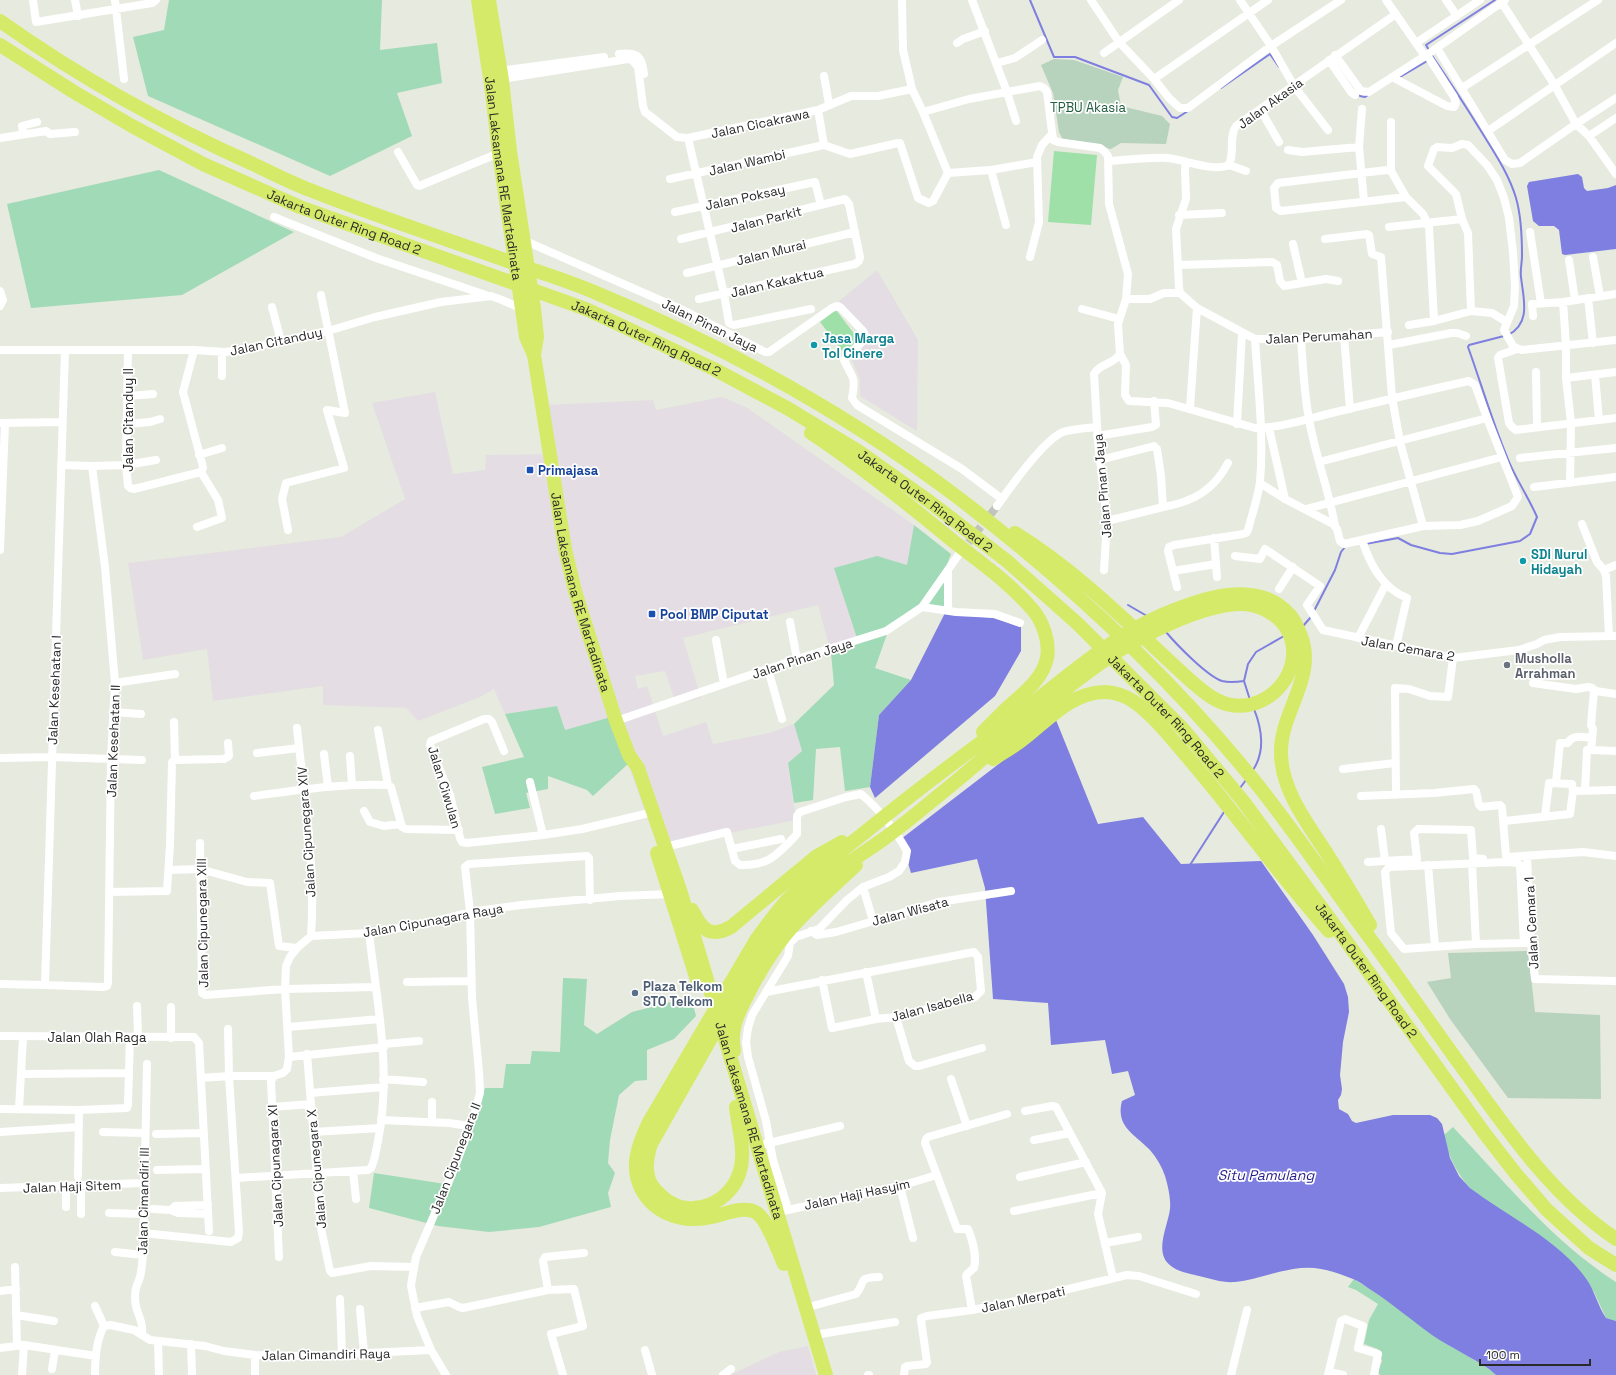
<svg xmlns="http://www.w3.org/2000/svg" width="1616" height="1375" font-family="'Space Grotesk',sans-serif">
<rect width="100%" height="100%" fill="#e7eade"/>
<!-- industrial -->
<path fill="#e4dee4" d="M877 270 918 340 917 431 860 396V379L851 358 871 338 839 301Z
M435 392 453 474 485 470 486 455 549 454 544 405 653 400 656 410 722 397 746 407 914 525 907 565 877 557 857 638 831 653 818 605 683 638 701 698 676 704 665 671 635 676 638 689 647 686 663 736 706 722 713 744 769 733 794 724 802 751 788 763 796 820 658 847 611 717 565 730 557 706 505 714 494 689 480 697 418 721 406 708 323 705V686L213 701 207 649 143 660 128 563 341 537 405 499 372 403Z
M808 1346 816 1375H730L779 1352Z"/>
<!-- green -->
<path fill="#a1dab7" d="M169 0H382L380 50 437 43 442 83 397 93 412 136 330 176 148 96 133 37 164 30Z
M159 170 294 232 182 295 31 308 7 204Z
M914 525 951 554 944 572 945 613 923 608 891 623 875 668 911 680 879 715 870 787 845 791 840 747 816 749 813 800 794 803 788 763 802 751 794 724 834 685 831 653 857 638 834 568 877 556 907 565Z
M557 706 565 730 611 717 628 764 593 796 587 790 548 776V789L526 793 530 808 495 814 482 767 524 757 505 714Z
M563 978 587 979 584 1025 597 1034 632 1012 691 997 696 1016 674 1039 647 1050V1080L635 1081 619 1095 610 1140 608 1163 615 1173 608 1193 611 1207 539 1227 489 1232 438 1226 369 1208 374 1173 452 1185 468 1144 485 1088H503L506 1064H530L532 1051 560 1052Z
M1453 1127C1504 1181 1553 1242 1616 1282V1321L1606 1318 1594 1292 1470 1188C1456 1172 1448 1156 1444 1135Z
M1354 1279 1390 1302 1433 1335 1489 1369 1496 1375H1380L1378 1372 1382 1361 1378 1349 1364 1344 1369 1320 1378 1304 1356 1290 1348 1287Z"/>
<!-- cemetery -->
<path fill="#b7d2bd" d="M1054 59 1074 60 1123 77 1118 90 1121 106 1162 116 1170 124 1166 144 1121 143 1111 149 1063 140 1059 132 1053 93 1041 65Z
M1528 951 1535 1012 1600 1015 1601 1099 1508 1098 1450 1019 1427 982 1451 978 1448 953Z"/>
<!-- pitch -->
<path fill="#9ee0a8" d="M1054 151 1097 155 1091 225 1048 222Z
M836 310 859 340 843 352 820 322Z"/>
<!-- water -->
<path fill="#7e7fe0" d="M1578 174 1582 177 1584 188 1587 191 1608 188 1616 185V249L1565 255 1562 254 1559 230 1554 226H1539L1533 221 1527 186 1529 182Z
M945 613 993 618 1021 627V651L995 696 875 798 870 787 879 715 911 680Z
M1056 720 1098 824 1143 817 1181 864 1261 861 1313 935 1344 984 1348 997 1349 1012 1343 1042 1340 1075 1342 1089 1341 1095 1338 1100 1339 1109 1348 1114 1352 1121 1356 1123 1393 1115H1430L1437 1118 1442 1124 1450 1158 1459 1176 1470 1188C1509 1218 1559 1239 1587 1280 1595 1292 1598 1306 1606 1318L1616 1321V1375H1496L1489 1369C1471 1357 1450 1347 1432 1335 1411 1320 1393 1304 1371 1290 1365 1286 1359 1281 1353 1279 1343 1275 1332 1271 1321 1269 1293 1263 1263 1279 1235 1282 1223 1283 1211 1279 1199 1276 1191 1274 1178 1272 1171 1266 1153 1253 1168 1226 1170 1209 1171 1199 1168 1186 1165 1176 1162 1167 1157 1158 1150 1150 1136 1135 1115 1127 1122 1101L1135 1095 1128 1071 1112 1074 1105 1040 1051 1045 1048 1003 993 999 985 888 977 859 911 873 901 839Z"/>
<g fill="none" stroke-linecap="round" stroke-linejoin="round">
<!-- stream -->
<path stroke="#7e7fe0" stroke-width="2" d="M1030 0 1054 57H1075L1149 85 1172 117 1177 118 1188 111
M1429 50 1426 45 1495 0
M1431 54C1448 79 1465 105 1481 131 1494 152 1509 174 1516 198 1521 215 1522 239 1522 256 1522 263 1520 270 1521 277 1523 297 1532 323 1508 335
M1400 77 1429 60
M1221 88 1270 54 1279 67
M1358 93 1360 96 1365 97 1368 95
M1365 544 1398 538 1411 545 1440 553 1452 554 1520 541 1530 534 1537 517C1528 496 1515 478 1507 457 1492 421 1481 383 1468 347L1469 345 1504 336
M1128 605 1147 616
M1314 611 1335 570 1341 552 1345 547
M1303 626 1311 617
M1166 632C1177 645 1207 676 1222 681 1230 683 1237 682 1244 681
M1250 700 1244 681 1248 664 1256 652 1284 636
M1253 770C1265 752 1262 729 1254 709
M1240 788 1246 780
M1190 865 1224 812"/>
<!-- street-tunnel -->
<path stroke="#c1c4ba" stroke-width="8" stroke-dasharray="8 4" stroke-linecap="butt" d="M961 552 997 506"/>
<!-- street -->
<path stroke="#fff" stroke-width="8" d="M33 0 36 22 152 3 156 0
M75 0 78 16
M115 0 124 79
M902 0 903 50 912 89
M972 0 1007 92 1016 121
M1091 0 1119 42 1154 79 1170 99 1180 108H1188L1271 46 1341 0
M1240 0 1271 46 1294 86 1328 130
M1386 0 1425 56
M1446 0 1457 16
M1502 3 1554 84 1576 124 1589 136 1616 174
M957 43 963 39 985 31
M1416 43 1480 0
M1437 48 1505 160 1512 164 1520 163 1576 124 1616 98
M1104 53 1179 0
M619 54C638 52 642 56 644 74
M1335 55 1361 91 1369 92 1434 50 1505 0
M1329 60 1351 92 1355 95
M997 63 1015 58 1042 40
M506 70 604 57
M824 76 829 104
M1392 77 1447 106 1454 107 1456 103 1454 97 1427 55
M508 78 628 59 632 60 638 67 643 106 645 112 677 137 688 138 818 110 851 96H878L912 89 923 112 948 173
M1154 79 1268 0
M1462 88 1598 0
M1260 109 1279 142
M1362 109 1359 147 1364 201
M818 110 824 145
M923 112 969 99 1040 86 1044 88 1047 92 1053 140 1058 142 1100 148 1104 151 1108 156 1109 204 1128 274 1126 299 1118 324 1120 354C1114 364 1099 364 1094 374L1098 442 1107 521 1104 570
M1488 131 1616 43
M23 133 22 126 37 122
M1589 136 1616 118
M0 138 46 131 50 134 75 132
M688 138 724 294 729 323 734 325 811 309
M824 145 850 154 898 143H900L918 198 929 203 933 201 948 173
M1288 150 1302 152 1359 147
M398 152 417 185 419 186 499 153
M1109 161C1128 160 1149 157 1168 158 1185 160 1211 171 1227 166 1236 159 1228 137 1236 126L1396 14
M1186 163 1185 169 1186 199 1176 229 1179 287 1180 293 1197 308 1255 339H1301L1388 332
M1229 165 1246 171
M991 170 1006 225
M1391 171V122
M948 173 991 170 1037 162
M670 179 824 145
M1406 197 1281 211 1276 208 1274 188 1278 183 1387 170 1391 171 1406 197 1423 214 1429 226 1434 321
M675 212 815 182 821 205
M1179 215 1222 213
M274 217 376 258 486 295
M1389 227 1462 219
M1530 232 1541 303
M681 239 845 199 849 204 860 257 859 261 855 264 699 299
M1325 239 1367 234 1369 235 1372 254 1381 257 1392 397 1400 442 1423 526
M523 240 685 311 765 352H769L832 308 837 306 840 307 863 331 865 335V339L844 360C853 380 856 375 852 398L857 405 962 469 1002 499
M1293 244 1302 283
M1030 257 1039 222 1037 157 1042 145 1052 134
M1593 257 1600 296
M1569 260 1575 300
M1178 265 1272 262 1277 265 1280 281 1284 286 1326 279 1338 281
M687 273 855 232
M0 291 3 300 0 306
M1588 298 1593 343
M1126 299H1150L1164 293H1180
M1563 302 1566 345V378L1571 423 1570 483
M272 307 281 341
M1082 309 1119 319
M1471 311 1468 233 1462 219 1456 194 1428 166 1434 149 1437 147 1452 148 1462 144 1468 145 1487 165 1497 180 1504 198 1509 218 1513 252 1515 286 1514 306 1504 330 1513 346 1521 350 1616 340
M1533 316 1532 304 1563 302 1616 294
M1409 325 1434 321 1471 311 1492 313 1507 322
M1344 336 1350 409
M1301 339C1303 366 1304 393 1309 419 1315 455 1329 490 1335 526
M1389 345 1451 333H1457L1466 336
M1517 349 1500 355 1498 358 1509 423 1512 427 1516 430 1616 418
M0 350H194L225 352 240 350 328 331 375 317 441 302 491 296 502 300 522 309
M128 350 126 465 128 486 130 488 134 489 201 472
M194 350 183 392 202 463 203 468 201 472
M222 352V376
M1120 354 1126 365 1125 395 1129 401 1168 403 1255 428C1280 428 1307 419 1332 413 1378 402 1423 391 1469 381L1475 385 1487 418 1518 497 1512 506 1478 521 1460 525 1423 526 1344 544 1340 541 1337 529 1333 524 1285 499 1260 483
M1536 372 1537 427
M1595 375 1599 420
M1566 378 1616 372
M128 396 153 394
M1190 408 1197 308
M1 423 62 422
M127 424 150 422 160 419
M1237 424 1242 333
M1269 428 1285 499
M1097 436 1152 427 1156 425 1154 401
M199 455 222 448
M1520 458 1616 448
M1100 460 1154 446 1157 449 1161 476 1163 507 1107 521
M1319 462 1487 418
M92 466 126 465 156 460
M1534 487 1616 477
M997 506C1009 489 1044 439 1063 432 1073 429 1086 428 1097 427
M1163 507C1193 502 1214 490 1228 463
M1306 509 1502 457
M1582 524 1597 562 1604 570
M197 527 222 518 218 500 201 472
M288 530 282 499 286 483 344 468 327 410 345 413 321 295
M1214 538 1217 577
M1362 540C1370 564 1382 588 1407 598L1396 646
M0 550 5 423
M1235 556 1260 559 1265 549 1320 586 1307 605 1323 630 1453 658 1519 650 1537 644 1544 640 1560 637 1616 636
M1173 571 1216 564
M1177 587 1168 551 1169 547 1174 545 1243 534 1246 533 1248 530C1252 514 1258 498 1260 482 1264 435 1258 387 1255 339
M1279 589 1293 567
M922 607 956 612 995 614 1020 623
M946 610 948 606V570
M790 622 797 659
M1609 636 1606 576 1604 570 1616 565
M1358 638 1386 584
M716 640 724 684
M768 669 782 719
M115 683 175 674
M1533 683 1576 689 1588 687 1592 688 1596 691 1616 694
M113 712 141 714
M616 721 797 659 886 631 922 607 959 554
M297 728C304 796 316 867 311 936
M378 730 388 785
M1591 750 1616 751
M504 751 492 722 489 719H484L431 741 430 745 450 795 460 838 462 842 467 843 543 835 582 829 645 814
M257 753 299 748
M324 754 328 787
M350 756 352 785
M0 758 52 757 142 760
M175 760 224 759 229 756 228 743
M1343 769 1395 763
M530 782 543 835
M1556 782 1560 743H1568C1572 734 1583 737 1592 738
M1585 790 1587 750H1591L1593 729 1591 725 1594 690
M1396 795 1395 688 1409 689 1430 696 1448 697 1453 658
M254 796C298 790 343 783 388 785L391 787 402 827 406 829 459 830
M1361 796 1434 793 1474 789 1476 791 1479 805 1481 807 1500 805 1502 807 1506 856 1507 857 1583 852 1616 856
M364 811 370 822 384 826 401 824
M1545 816 1549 783 1572 784 1573 791
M1504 821 1570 814 1573 791 1616 790
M1381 829 1385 861
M200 843 202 993 205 995 285 989 375 987
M665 847 727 832 735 861 740 865C769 866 778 854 797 834V816L800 812 846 797 861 794C879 809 895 830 907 851L905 862 899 871 889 877 863 887 847 900 819 929 796 937 790 943 788 956 752 1015 748 1028 746 1042 748 1057 766 1121 773 1160 788 1209
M732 849 781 839
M1527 856 1531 943 1535 979 1616 981
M1368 862 1417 859 1414 833 1418 829 1471 830 1473 858 1483 859
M1472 863 1476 944
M1428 865 1435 947
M169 870 200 869 247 882 270 883 279 946 297 948
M863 887 873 921
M109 892 167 891 170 845 172 762 175 760 174 722
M811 931 817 935 836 932 939 902 1011 891
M1524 943 1520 865 1518 863 1506 862 1389 867 1385 872 1391 933 1404 949 1476 944 1524 943H1531
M866 972 876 1019
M407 982 471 981
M0 984 45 985 65 350
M45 985 103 987 107 986 108 983 111 758 115 683 105 567 92 466 61 465
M766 992 974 952 978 957 981 991 975 997 896 1017 876 1019 832 1028 822 980
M137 1006 138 1037
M171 1007V1038
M896 1017 909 1061 915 1066H919L982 1048
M288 1027 380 1019
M0 1036 194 1037 199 1043 209 1231
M383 1044 419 1041
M307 1054 321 1228 330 1271 332 1273 371 1266 414 1267
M289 1057 384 1047
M21 1074 129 1073
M274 1076 271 1081 279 1257
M201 1078 229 1076 228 1029
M383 1079 423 1082
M951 1079 967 1126
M310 1093 384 1087
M432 1102V1122
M272 1107 311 1104
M0 1109 79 1110 127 1108 128 1105 130 1037
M19 1109 23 1037
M1025 1111 1052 1106 1056 1107 1102 1193 1098 1214 1113 1278
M381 1120 449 1123 469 1126
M0 1132 79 1127
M103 1132 144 1133
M313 1132 380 1128
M156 1134 204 1133
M1034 1140 1070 1133
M765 1144 840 1126
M157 1170 205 1169
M353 1171 356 1199
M78 1177 79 1110
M1020 1177 1086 1162
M236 1178 368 1170 371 1168C375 1160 376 1150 378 1141 392 1072 377 1002 369 933
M66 1186V1207
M900 1186 913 1238
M0 1188 143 1183
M153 1209 171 1210 178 1213 208 1214
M171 1210 175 1206 208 1205
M783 1211 900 1186 937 1175
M1014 1211 1102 1193
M109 1213 143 1214
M81 1214V1185
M143 1233 231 1242 238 1238 239 1232 229 1076H274L283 1073 287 1069 289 1057 285 989 286 966 290 957 297 948 311 936 369 933 428 923 470 912 521 905 620 896 672 894
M1105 1243 1138 1237
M115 1252 143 1255
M15 1267 17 1345
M548 1290 543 1261 545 1257 584 1253
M0 1291 16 1289
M340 1299 342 1354
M95 1306 104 1326
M415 1308 449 1302 459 1307 463 1308 548 1290 574 1289 583 1326 551 1334 563 1375
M805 1308 856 1294C867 1281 856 1278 879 1277
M360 1309 364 1353
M972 1310 966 1276 967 1274 974 1268C977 1255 973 1242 968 1229H957L925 1143 926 1139 928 1137 1007 1114
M16 1315 54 1321
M142 1335C144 1318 135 1314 135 1298 135 1290 136 1287 139 1280 142 1273 142 1262 143 1255L147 1064
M814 1335 895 1322
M158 1341 159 1375
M191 1344 192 1375
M0 1348 24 1345 96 1356
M431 1350 417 1316 411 1286 412 1279 416 1257 456 1164 475 1111 480 1093 479 1072 472 998 470 912 465 867 469 864 587 856 589 858 590 900
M645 1350 652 1375
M52 1369 55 1350
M1329 1372 1343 1375
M22 1375 24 1345
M95 1375C95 1359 96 1340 104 1326L110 1325 134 1330 150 1340 205 1346 224 1351 255 1355 302 1356 431 1350 446 1375
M255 1375V1355
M723 1375 731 1369
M868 1375H869
M904 1375 905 1367 907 1366 926 1364 927 1362 921 1320V1318L927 1316 972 1310 1035 1297 1127 1275 1139 1276 1196 1294
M1231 1375 1247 1310
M1328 1375 1341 1321 1345 1319 1363 1326 1358 1348 1378 1354 1374 1375"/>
<!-- highway -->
<g stroke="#d6ea69" stroke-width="14">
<path id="s1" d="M478 0 491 85 499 153 522 309 526 337 534 355 565 549 575 591 616 721 629 755 638 768 681 893 826 1375"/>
<path d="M489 0 502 80 510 151 534 308 537 337 534 355"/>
<path d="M0 21C79 77 165 125 253 164 272 173 291 183 310 190 378 217 447 239 516 264 542 273 569 281 594 292 722 345 845 412 956 496 1066 580 1169 675 1256 783 1293 829 1326 878 1361 926 1396 973 1429 1022 1464 1070 1508 1131 1552 1196 1616 1239"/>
<path id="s2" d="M0 45 74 92 132 126 203 164 300 207 586 309 714 369 787 408 858 451 930 502 1007 561 1078 624 1183 729 1243 801 1349 945 1485 1134 1516 1174 1547 1210 1589 1248 1616 1265"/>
<path d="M811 433C861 466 907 503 953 541 981 563 1010 583 1033 610 1043 622 1050 642 1047 658 1042 681 1022 694 1006 709 998 717 990 725 983 732"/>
<path d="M993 759C1001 754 1010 749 1018 743 1045 724 1069 692 1105 692 1114 692 1126 696 1133 701 1152 713 1175 743 1190 760 1238 816 1280 876 1329 931"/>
<path d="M657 853 697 980"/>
<path d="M692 910C702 929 709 939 731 927L817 856 842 842"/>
<path d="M734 1051C730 1028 737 1016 747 996 758 974 771 953 786 934 807 909 832 888 856 865"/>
<path d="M736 1107C738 1127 746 1152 740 1171 731 1203 692 1220 665 1199 659 1194 652 1188 649 1180 645 1168 647 1156 651 1144L748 973C764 948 780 923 801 902 826 875 856 859 885 838 903 825 921 810 938 796 998 748 1053 694 1117 652 1148 632 1201 606 1238 604 1258 603 1279 614 1288 631 1307 668 1271 712 1231 705 1215 702 1204 692 1192 682 1135 630 1080 573 1015 533"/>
<path d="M784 1264C778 1251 768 1221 757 1213 745 1205 725 1214 712 1217 686 1223 658 1216 643 1192 629 1168 638 1145 649 1122L756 940C768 924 779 907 794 893 818 868 847 847 874 825 918 789 964 755 1010 721 1059 684 1105 640 1162 615 1200 599 1256 578 1289 614 1295 620 1298 629 1301 636 1317 678 1280 712 1281 753 1281 789 1307 823 1326 852 1341 876 1356 900 1370 925"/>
</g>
</g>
<!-- markers -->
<g fill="#0f9aa8" stroke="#fff" stroke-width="1.5">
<circle cx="814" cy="345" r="4"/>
<circle cx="1523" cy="561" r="4"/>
</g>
<g fill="#1a4fb4" stroke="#fff" stroke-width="1.5">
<rect x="526" y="466" width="8" height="8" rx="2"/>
<rect x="648" y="610" width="8" height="8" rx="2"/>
</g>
<circle fill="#6b7280" stroke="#fff" stroke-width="1.5" cx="1507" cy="665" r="4"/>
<circle fill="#5c6f8a" stroke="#fff" stroke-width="1.5" cx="635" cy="993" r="4"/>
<g text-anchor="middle" stroke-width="3.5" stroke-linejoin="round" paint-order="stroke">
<!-- street labels -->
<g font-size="13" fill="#2a2a2a" stroke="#fff">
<text transform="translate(1270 103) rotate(-36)" y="5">Jalan Akasia</text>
<text transform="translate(760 123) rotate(-12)" y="5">Jalan Cicakrawa</text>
<text transform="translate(747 162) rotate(-13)" y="5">Jalan Wambi</text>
<text dy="5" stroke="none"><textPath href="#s1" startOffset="180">Jalan Laksamana RE Martadinata</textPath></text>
<text transform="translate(745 197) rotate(-12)" y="5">Jalan Poksay</text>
<text transform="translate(766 219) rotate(-14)" y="5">Jalan Parkit</text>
<text dy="5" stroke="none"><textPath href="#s2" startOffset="388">Jakarta Outer Ring Road 2</textPath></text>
<text transform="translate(771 252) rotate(-14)" y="5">Jalan Murai</text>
<text transform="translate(777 282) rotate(-13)" y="5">Jalan Kakaktua</text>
<text transform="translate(710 325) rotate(26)" y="5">Jalan Pinan Jaya</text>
<text transform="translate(1319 336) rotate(-3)" y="5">Jalan Perumahan</text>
<text dy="5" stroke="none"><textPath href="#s2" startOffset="712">Jakarta Outer Ring Road 2</textPath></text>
<text transform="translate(276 341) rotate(-12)" y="5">Jalan Citanduy</text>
<text transform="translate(128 420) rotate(-90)" y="5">Jalan Citanduy II</text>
<text transform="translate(1102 486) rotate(-95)" y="5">Jalan Pinan Jaya</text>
<text dy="5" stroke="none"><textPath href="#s2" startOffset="1036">Jakarta Outer Ring Road 2</textPath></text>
<text dy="5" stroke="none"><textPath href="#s1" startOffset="602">Jalan Laksamana RE Martadinata</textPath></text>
<text transform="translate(1408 648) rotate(10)" y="5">Jalan Cemara 2</text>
<text transform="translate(802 658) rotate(-18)" y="5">Jalan Pinan Jaya</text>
<text transform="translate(54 690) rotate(-88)" y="5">Jalan Kesehatan I</text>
<text dy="5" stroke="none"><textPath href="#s2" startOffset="1360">Jakarta Outer Ring Road 2</textPath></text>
<text transform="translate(113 741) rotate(-88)" y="5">Jalan Kesehatan II</text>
<text transform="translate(445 787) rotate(73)" y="5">Jalan Ciwulan</text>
<text transform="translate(306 832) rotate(-94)" y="5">Jalan Cipunegara XIV</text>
<text transform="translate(910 911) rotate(-15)" y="5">Jalan Wisata</text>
<text transform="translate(433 920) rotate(-10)" y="5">Jalan Cipunagara Raya</text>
<text transform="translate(202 923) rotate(-91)" y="5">Jalan Cipunegara XIII</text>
<text transform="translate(1531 923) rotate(-93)" y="5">Jalan Cemara 1</text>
<text dy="5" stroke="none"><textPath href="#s2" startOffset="1684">Jakarta Outer Ring Road 2</textPath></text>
<text transform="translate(932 1006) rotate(-15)" y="5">Jalan Isabella</text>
<text x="97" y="1042">Jalan Olah Raga</text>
<text dy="5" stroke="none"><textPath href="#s1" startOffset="1158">Jalan Laksamana RE Martadinata</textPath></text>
<text transform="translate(455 1158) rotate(-69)" y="5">Jalan Cipunegara II</text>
<text transform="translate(275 1166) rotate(-93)" y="5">Jalan Cipunagara XI</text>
<text transform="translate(316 1169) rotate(-95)" y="5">Jalan Cipunegara X</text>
<text transform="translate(72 1186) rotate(-2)" y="5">Jalan Haji Sitem</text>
<text transform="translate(857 1194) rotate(-12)" y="5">Jalan Haji Hasyim</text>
<text transform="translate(143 1201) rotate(-89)" y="5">Jalan Cimandiri III</text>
<text transform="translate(1023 1299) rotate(-12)" y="5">Jalan Merpati</text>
<text transform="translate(326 1354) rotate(-1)" y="5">Jalan Cimandiri Raya</text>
</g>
<!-- park labels -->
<g font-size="13" fill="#235e41" stroke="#fff">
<text x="1088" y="112">TPBU Akasia</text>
</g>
<!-- culture labels -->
<g font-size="13" font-weight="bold" fill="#0d838f" stroke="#fff" text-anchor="start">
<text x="822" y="343">Jasa Marga<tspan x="822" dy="15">Tol Cinere</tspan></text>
<text x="1531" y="559">SDI Nurul<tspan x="1531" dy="15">Hidayah</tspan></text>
</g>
<!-- transit labels -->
<g font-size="13" font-weight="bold" fill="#164399" stroke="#fff" text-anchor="start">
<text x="538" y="475">Primajasa</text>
<text x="660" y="619">Pool BMP Ciputat</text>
</g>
<!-- worship labels -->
<g font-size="13" font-weight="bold" fill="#5b616d" stroke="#fff" text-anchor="start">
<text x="1515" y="663">Musholla<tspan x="1515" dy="15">Arrahman</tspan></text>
</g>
<!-- service labels -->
<g font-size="13" font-weight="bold" fill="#4e5e75" stroke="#fff" text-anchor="start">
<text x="643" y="991">Plaza Telkom<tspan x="643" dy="15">STO Telkom</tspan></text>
</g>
<!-- water labels -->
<g font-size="14" font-style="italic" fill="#251e8a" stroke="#fff">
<text x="1266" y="1180">Situ Pamulang</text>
</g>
</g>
<!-- scale -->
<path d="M1480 1359v6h110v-6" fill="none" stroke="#2a2a2a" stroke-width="2"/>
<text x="1486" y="1359" font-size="12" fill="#2a2a2a" stroke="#ffffff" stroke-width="3" paint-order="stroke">100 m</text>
</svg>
